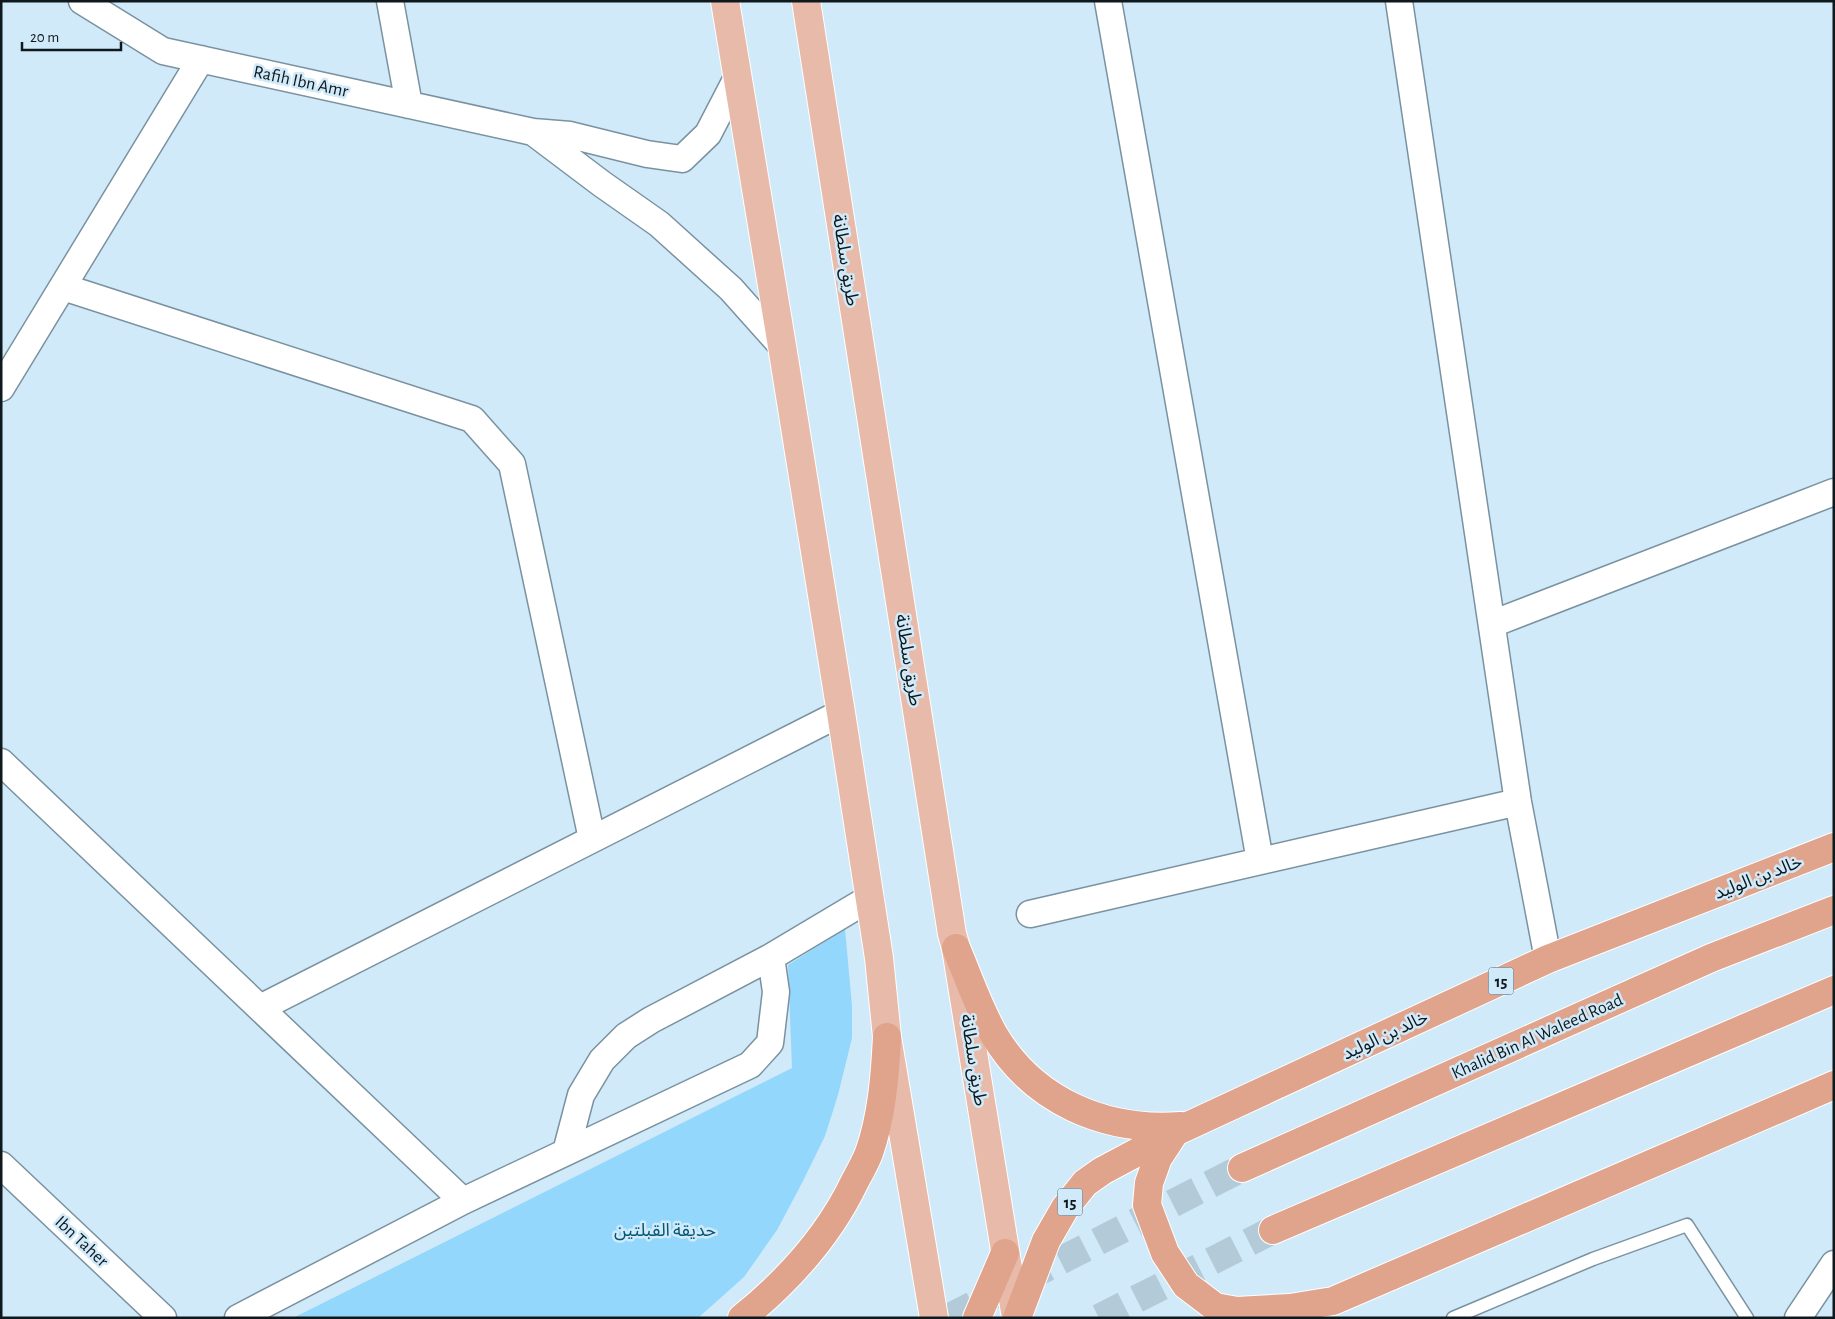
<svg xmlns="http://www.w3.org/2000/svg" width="1835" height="1319" font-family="'Alegreya Sans','Noto Sans Arabic',sans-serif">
<rect width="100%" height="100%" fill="#d0eaf9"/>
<!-- green -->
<path fill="#94d7fc" d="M845 929 852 1006V1038L838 1095 825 1136 802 1183 777 1230 744 1277 698 1318H293L792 1068 788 965Z"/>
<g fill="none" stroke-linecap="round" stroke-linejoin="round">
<!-- trunk-tunnel -->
<path stroke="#b3cad8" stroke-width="28" stroke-dasharray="28 14" stroke-linecap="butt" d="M948 1318 1242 1168
M1099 1318 1273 1230"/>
<defs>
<path id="service" d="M1453 1318 1593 1259 1687 1225 1747 1318"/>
<path id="minor" d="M82 1 163 51 533 132 570 135 647 154 682 159 708 134 737 78
M390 1 409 105
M1108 1 1260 861
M1399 1 1518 802 1548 959
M533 132 602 184 659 224 731 289 782 346
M63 287 472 419 512 464 592 839
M1 388 201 59
M1492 624 1834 492
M1 762 463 1201
M1030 914 1518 802
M260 1008 841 713
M566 1152 581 1095 602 1060 626 1036 651 1020 771 957
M1 1165 163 1318
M238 1318 463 1201 750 1065 770 1043 776 992 771 957 870 898
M1798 1318 1834 1264"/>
<path id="primary" d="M725 1 782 346 841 713 879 958 887 1037 934 1318
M806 1 952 934 956 948 1016 1318"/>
<path id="trunk" d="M956 948C968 976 978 1006 993 1033 1032 1101 1105 1132 1181 1126
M1175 1132 1158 1158 1149 1183 1147 1205 1165 1253 1186 1285 1215 1307 1237 1311 1290 1308 1333 1301 1834 1085
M1242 1168 1711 958 1834 910
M1273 1230 1834 990
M742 1318C789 1280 829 1236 855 1181 860 1172 865 1163 869 1153 882 1116 885 1076 887 1037
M977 1318 1005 1253
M1017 1318 1046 1241 1065 1208 1085 1183 1102 1171 1175 1132 1548 959 1834 847"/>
</defs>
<!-- service casing -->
<use href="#service" stroke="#7a92a0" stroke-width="15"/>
<!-- minor casing -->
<use href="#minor" stroke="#7a92a0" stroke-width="29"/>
<!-- primary casing -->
<use href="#primary" stroke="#fff" stroke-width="30"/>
<!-- trunk casing -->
<use href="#trunk" stroke="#fff" stroke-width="30"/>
<!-- service -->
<use href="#service" stroke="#fff" stroke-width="12"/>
<!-- minor -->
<use href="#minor" stroke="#fff" stroke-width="26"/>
<!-- primary -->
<use href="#primary" stroke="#e8baa9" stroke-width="28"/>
<!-- trunk -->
<use href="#trunk" stroke="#e0a38c" stroke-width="28"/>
</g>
<g text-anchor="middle" stroke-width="5" stroke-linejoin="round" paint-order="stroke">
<!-- shield labels -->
<g fill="#d0eaf9" stroke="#49575f" stroke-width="1">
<rect x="1488.5" y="967.5" width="25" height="27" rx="4"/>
<rect x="1057.5" y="1188.5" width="25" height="27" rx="4"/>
</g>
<g font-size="16" font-weight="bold" fill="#0f181d">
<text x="1501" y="987">15</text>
<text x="1070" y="1208">15</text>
</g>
<!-- street labels -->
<g font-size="18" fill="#0f181d" stroke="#d0eaf9">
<text transform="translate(301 81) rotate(12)" y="6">Rafih Ibn Amr</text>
<text transform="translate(846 260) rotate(81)" y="6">طريق سلطانة</text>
<text transform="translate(909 660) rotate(81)" y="6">طريق سلطانة</text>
<text transform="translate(1758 877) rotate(-21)" y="6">خالد بن الوليد</text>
<text transform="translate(1385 1035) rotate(-25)" y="6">خالد بن الوليد</text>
<text transform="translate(1537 1036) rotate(-24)" y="6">Khalid Bin Al Waleed Road</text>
<text transform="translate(974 1060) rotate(81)" y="6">طريق سلطانة</text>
<text transform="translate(82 1241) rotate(43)" y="6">Ibn Taher</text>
</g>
<!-- park labels -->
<g font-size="18" fill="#055676" stroke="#d0eaf9">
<text x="665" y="1236">حدیقة القبلتین</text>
</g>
</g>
<!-- border -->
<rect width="1835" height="1319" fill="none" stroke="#0f181d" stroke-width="5"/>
<!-- scale -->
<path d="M22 42v8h99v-8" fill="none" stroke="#0f181d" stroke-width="2.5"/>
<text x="30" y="42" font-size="15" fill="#0f181d" stroke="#d0eaf9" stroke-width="4" paint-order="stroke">20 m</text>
</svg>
